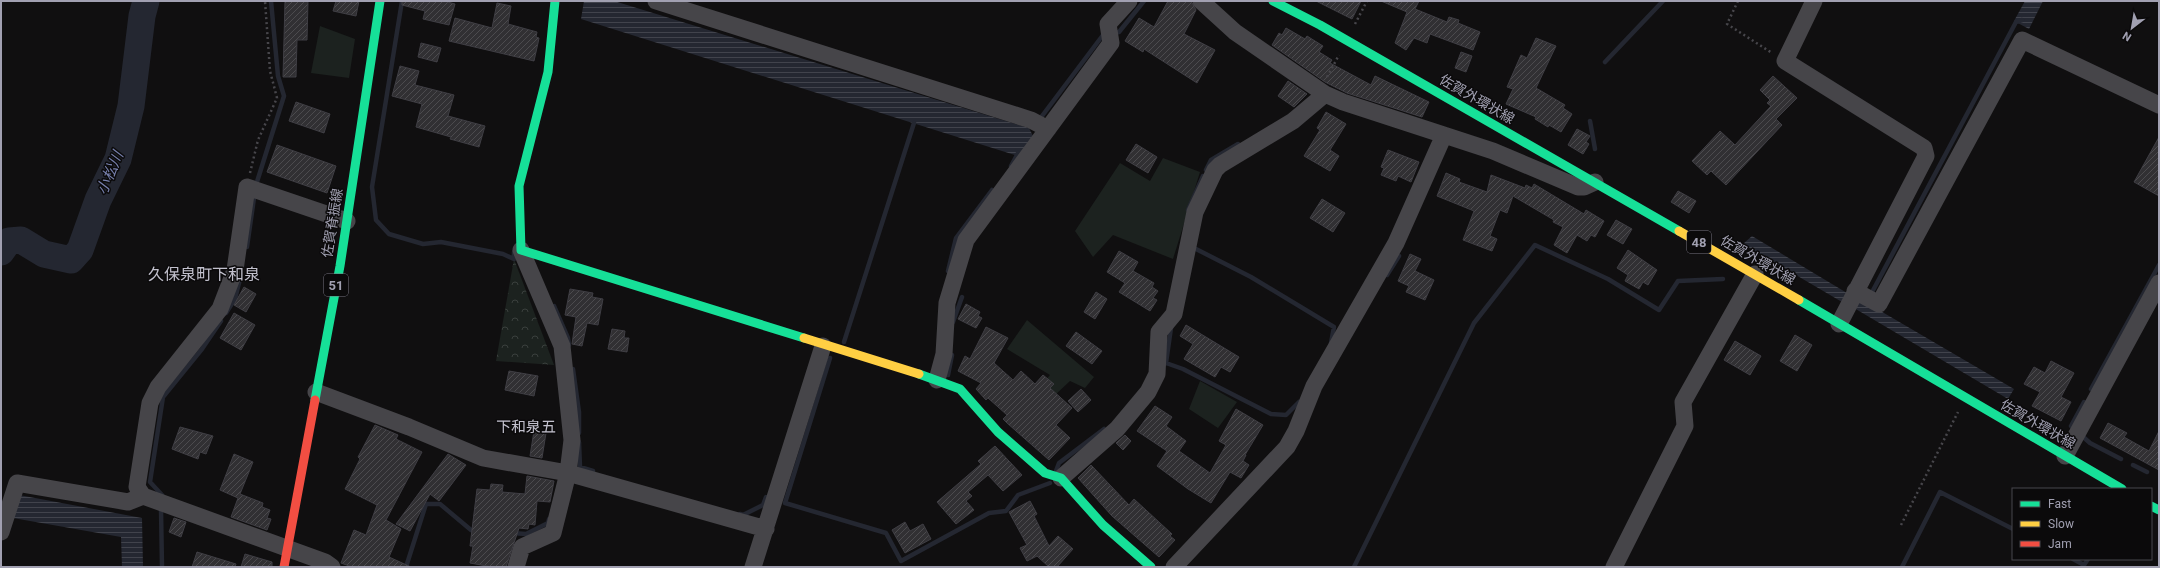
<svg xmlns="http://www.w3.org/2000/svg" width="2160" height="568" font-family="Roboto,'Noto Sans JP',sans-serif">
<defs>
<pattern id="forest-crowns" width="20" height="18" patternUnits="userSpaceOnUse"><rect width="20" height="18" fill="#1c221f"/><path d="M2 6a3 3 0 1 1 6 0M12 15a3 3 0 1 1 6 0" fill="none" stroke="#3a3f3d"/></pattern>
<pattern id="water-rules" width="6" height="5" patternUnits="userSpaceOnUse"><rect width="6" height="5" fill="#242731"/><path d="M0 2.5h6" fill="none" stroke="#41434c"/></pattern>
<pattern id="building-hatch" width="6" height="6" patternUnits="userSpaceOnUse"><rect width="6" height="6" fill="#313033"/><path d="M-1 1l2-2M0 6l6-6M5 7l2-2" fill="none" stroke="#4c4b4e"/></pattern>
</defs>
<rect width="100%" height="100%" fill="#100f10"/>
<!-- green -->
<path fill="#1c221f" d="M320 26 355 39 349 78 311 73Z
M1163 158 1200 172 1173 259 1113 235 1093 257 1075 231 1120 163 1150 181Z
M1027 320 1094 377 1085 388 1070 381 1038 411 1028 400 1050 375 1007 349Z
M1200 381 1237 402 1218 428 1189 409Z"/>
<!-- forest -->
<path fill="url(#forest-crowns)" d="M514 259 554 365 496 361Z"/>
<!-- water -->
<path fill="url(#water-rules)" d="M584 1H614L1029 128 1034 138 1021 157 581 19Z
M2025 1H2043L2029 29 2014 21Z
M1752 236 1847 293 1842 302 1743 244Z
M1860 299 2014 389 2008 399 1854 308Z
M19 495 142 518 143 567H122L121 537 13 518Z"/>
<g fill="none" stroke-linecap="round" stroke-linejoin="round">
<!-- stream -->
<path stroke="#242731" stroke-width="4.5" d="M402 1 372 187 376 220 389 234 423 244 441 242 503 254 514 259V252
M1112 33 1119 32 1144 1
M1605 62 1663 1
M1039 120 1103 35 1105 34
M1590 121 1595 149
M1011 166 1018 153
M1206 170 1211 160 1238 144
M256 185 284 96 278 76 271 1
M1188 210 1203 176
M247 247 254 198
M1196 249 1251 277 1334 327 1331 343
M948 271 956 238 992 190
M1387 275 1399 256
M1870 296 2016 22 2022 20
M554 306 568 338 569 345
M226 313 235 299 240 279
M953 322 962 297
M844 342 914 123
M830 358 785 503 886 533 901 561 989 513 1006 511 1018 495 1050 483
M1166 363 1183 369 1271 414 1286 415 1299 402
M1162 366 1166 363 1171 328
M573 369 579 412V433
M948 375 952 355
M2091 389 2159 265
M2084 402 2071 426 2090 443 2121 459
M579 442 580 467 593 471
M2133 465 2147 472
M1056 471 1059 463 1104 429
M162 495 150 482 163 397 202 349 221 321
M161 509 162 567
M740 514 743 515 763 505 766 497
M512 533 526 534 548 523 549 519
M2073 559 2084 565 2088 559
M406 567 426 504H440L471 530H477
M1354 567 1474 323 1535 245 1608 279 1659 310 1678 281 1723 279
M1902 567 1940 492 2013 529"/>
<!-- river -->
<path stroke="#242731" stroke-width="27" d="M1 252 9 241 21 240 44 254 71 260 80 250 98 200 118 159 131 106 142 16 146 1"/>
</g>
<!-- building -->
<path fill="url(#building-hatch)" stroke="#3f3e44" d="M285 1H308L307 40H297L296 77H283Z
M336 1H359L356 16 333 11Z
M402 1H444L455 4 449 25 423 19 425 11 402 5Z
M1168 1H1191L1196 10 1184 34 1215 50 1197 83 1144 49 1143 52 1125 41 1139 18 1154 27Z
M1316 1H1361L1352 19Z
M1381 1H1419L1415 9 1447 22 1449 17 1459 20 1458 23 1480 32 1473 50 1430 34 1427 43 1414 38 1406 50 1395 43 1407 12Z
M497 3 511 6 508 24 537 32 536 37 539 38 538 43 534 61 449 41 455 18 492 28Z
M1286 28 1305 39 1307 36 1323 46 1319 52 1332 60 1330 63 1371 85 1375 76 1429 102 1422 117 1347 93 1325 82 1272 45 1279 33 1282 35Z
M1536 38 1556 46 1536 88 1565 105 1563 108 1572 114 1561 132 1549 125 1548 127 1535 119 1536 117 1506 104 1513 89 1507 87 1521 55 1527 58Z
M421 43 441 48 437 62 418 57Z
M1461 52 1472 56 1466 72 1455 68Z
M400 66 419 71 415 85 454 95 448 116 485 126 479 147 450 139 451 137 416 127 422 104 392 96Z
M1773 76 1797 98 1776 119 1782 125 1726 185 1711 171 1707 175 1692 161 1720 131 1735 145 1771 106 1767 103 1770 100 1760 90Z
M1288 81 1307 94 1294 107 1278 96Z
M296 102 330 114 324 133 289 121Z
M1326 112 1346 124 1330 150 1339 156 1330 171 1304 156 1320 130 1317 128Z
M1577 129 1590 136 1586 142 1589 144 1583 154 1568 145Z
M2159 137V196L2134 182Z
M1136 144 1157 157 1148 173 1126 160Z
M277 145 336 166 327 193 267 172Z
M1388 150 1419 162 1411 182 1398 176 1396 181 1381 175 1384 168 1381 167Z
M1446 173 1460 179 1459 182 1487 192 1491 175 1525 188 1526 185 1532 188 1534 184 1584 214 1586 210 1604 221 1595 237 1591 235 1587 241 1577 235 1567 253 1554 245 1563 227 1553 222 1554 220 1513 196 1507 213 1500 210 1490 236 1497 239 1492 251 1463 240 1474 211 1437 196Z
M1678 191 1696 201 1689 213 1671 202Z
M1322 199 1345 213 1333 232 1310 218Z
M1616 220 1632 229 1623 244 1607 235Z
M1628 250 1657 270 1648 285 1643 282 1639 289 1625 281 1628 275 1617 268Z
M1119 251 1138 262 1133 271 1154 283 1152 287 1158 291 1153 298 1157 300 1150 311 1119 292 1125 283 1107 272Z
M1410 254 1421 259 1415 271 1434 280 1425 300 1406 292 1409 286 1398 281Z
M244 287 256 294 246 312 234 305Z
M570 289 593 293 592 297 603 299 598 325 587 323 582 346 572 344 576 317 565 315Z
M1096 292 1107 299 1095 319 1084 312Z
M966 304 980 312 978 316 982 318 976 328 958 319Z
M234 313 255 325 241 350 220 338Z
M1186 325 1239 357 1230 372 1221 367 1215 377 1184 359 1193 344 1180 336Z
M986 327 1008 338 994 363 1013 380 1021 371 1035 384 1043 375 1054 384 1050 388 1072 408 1056 425 1070 438 1049 460 1007 423 1003 419 1007 415 988 398 986 400 976 389 981 383 958 371 965 356 970 359Z
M612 329 625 331 624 338H629L627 352 608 349Z
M1076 332 1102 351 1092 364 1066 346Z
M1795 335 1812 345 1797 371 1780 361Z
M1735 341 1761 356 1750 375 1724 360Z
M2051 361 2074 373 2061 397 2071 402 2061 421 2032 406 2040 392 2024 384 2034 367 2045 373Z
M509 371 538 376 534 396 505 390Z
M1081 389 1091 400 1078 412 1068 401Z
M1155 406 1172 417 1166 426 1186 441 1179 451 1210 473 1226 445 1219 441 1236 409 1263 425 1245 455H1246L1243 461 1249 465 1241 478 1230 472 1211 503 1188 489 1157 466 1167 451 1137 431Z
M2108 423 2127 433 2124 437 2149 451 2159 431V470L2100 438Z
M375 425 398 435 396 439 422 452 386 520 401 529 389 557 411 567H352L341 563 354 530 366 535 377 505 345 489 360 459 358 457Z
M180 427 213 436 206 454 200 452 198 459 172 449Z
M534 431 546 433 542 458 530 456Z
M1125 435 1131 441 1123 450 1116 443Z
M995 446 1022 475 1003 491 988 475 968 492 972 496 966 501 974 510 956 524 937 502 981 464 978 461Z
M234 454 253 462 240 494 263 503 262 507 270 510 267 518 271 519 267 530 231 517 238 498 220 490Z
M448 454 466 465 439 501 430 494 410 531 396 524Z
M1091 465 1129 505 1134 499 1172 534 1170 536 1175 540 1159 557 1112 516 1078 478Z
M527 476 554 481 550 502 537 501 535 525 529 524 528 529 519 528 506 567H492L470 563 473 546H470L477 489 490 490 491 484 503 485 502 492 525 494Z
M1030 501 1037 514 1034 516 1049 546 1058 536 1073 549 1057 567H1049L1037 556 1027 561 1020 548 1027 545 1009 512Z
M174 518 186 522 181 537 169 532Z
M905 522 910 531 923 524 931 539 905 553 892 530Z
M197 552 236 564 235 567H192Z
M245 554 272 562V567H241Z"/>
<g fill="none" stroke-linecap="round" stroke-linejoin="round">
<!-- path -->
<path stroke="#47464b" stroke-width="2.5" stroke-dasharray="2 3" stroke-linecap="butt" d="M1738 1 1727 24 1772 53
M1355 24 1367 1
M1327 77 1339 55
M250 173 258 140 277 98 270 71 265 1
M1901 525 1958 412"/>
<!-- street -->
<path stroke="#464549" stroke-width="17" d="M656 1 1031 120 1048 129
M1201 1 1235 32 1325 94 1343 102 1493 151 1578 187H1584L1595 182
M1814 1 1785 61 1924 148 1926 156 1839 324
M1855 291 1879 304 2022 40 2159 105
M937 380 944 354 947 303 966 240 1111 43 1108 24 1129 1
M316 392 409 427 483 458 568 473 766 529
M2065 456 2159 283
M1061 478 1117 429 1148 392 1157 374 1159 332 1174 314 1195 212 1215 170 1220 165 1293 121 1325 94
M1 532 17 483 128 502 143 496
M332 567 325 562 143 496 137 487 150 403 158 387 220 309 235 270 247 187 347 221
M516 567 522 547 553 533 568 473 572 440 562 346 521 250
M753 567 823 346
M1174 567 1287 447 1296 431 1314 386 1396 243 1444 135
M1614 567 1685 426 1683 402 1755 274"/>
<!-- fast -->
<path stroke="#16e098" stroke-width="9" d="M555 1 548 72 519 186 521 250 804 338
M1273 1 1320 25 1679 231
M1799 300 2122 489
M919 374 960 389 998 432 1045 473 1061 478 1103 525 1151 567
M315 400 340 266 380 1
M2151 506 2159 510"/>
<!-- slow -->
<path stroke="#ffcf43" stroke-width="9" d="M1679 231 1799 300
M804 338 919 374"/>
<!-- jam -->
<path stroke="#f24e42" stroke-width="9" d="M284 567 315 400"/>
</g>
<g text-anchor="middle" stroke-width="3" stroke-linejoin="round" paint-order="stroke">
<!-- shield labels -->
<g fill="#0b0a0b" stroke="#74737f" stroke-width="1">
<rect x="1687" y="231" width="24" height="22" rx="3"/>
<rect x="324" y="274" width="24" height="22" rx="3"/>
</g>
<g font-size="13" font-weight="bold" fill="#a1a0b1">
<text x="1699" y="247">48</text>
<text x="336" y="290">51</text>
</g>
<!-- street labels -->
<g font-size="14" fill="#a1a0b1" stroke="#0b0a0b">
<text transform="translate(1477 99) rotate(30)" y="5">佐賀外環状線</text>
<text transform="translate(332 223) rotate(-81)" y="5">佐賀脊振線</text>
<text transform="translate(1758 260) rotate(30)" y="5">佐賀外環状線</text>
<text transform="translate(2038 424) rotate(30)" y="5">佐賀外環状線</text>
</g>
<!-- water labels -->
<g font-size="15" font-style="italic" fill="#7780ad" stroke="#0b0a0b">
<text transform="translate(110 173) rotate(-67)" y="5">小松川</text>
</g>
<!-- neighbourhood labels -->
<g font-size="15" fill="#c2c1cd" stroke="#0b0a0b">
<text x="526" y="432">下和泉五</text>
</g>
<!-- quarter labels -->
<g font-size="16" fill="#c2c1cd" stroke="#0b0a0b">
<text x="204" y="280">久保泉町下和泉</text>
</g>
</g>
<!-- border -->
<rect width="2160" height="568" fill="none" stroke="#a1a0b1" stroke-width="4"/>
<!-- legend -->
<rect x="2012" y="488" width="140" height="72" fill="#0b0a0b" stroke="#47464d"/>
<rect x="2020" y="501" width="20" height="6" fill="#16e098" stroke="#47464d"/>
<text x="2048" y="508" font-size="12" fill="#a1a0b1">Fast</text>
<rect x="2020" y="521" width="20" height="6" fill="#ffcf43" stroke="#47464d"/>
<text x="2048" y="528" font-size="12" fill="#a1a0b1">Slow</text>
<rect x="2020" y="541" width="20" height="6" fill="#f24e42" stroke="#47464d"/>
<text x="2048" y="548" font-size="12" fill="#a1a0b1">Jam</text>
<!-- north arrow -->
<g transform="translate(2132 28) rotate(211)" stroke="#0b0a0b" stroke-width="3" paint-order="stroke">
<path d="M0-3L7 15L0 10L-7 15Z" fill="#a1a0b1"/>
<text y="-6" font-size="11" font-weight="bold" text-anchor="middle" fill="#a1a0b1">N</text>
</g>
</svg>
